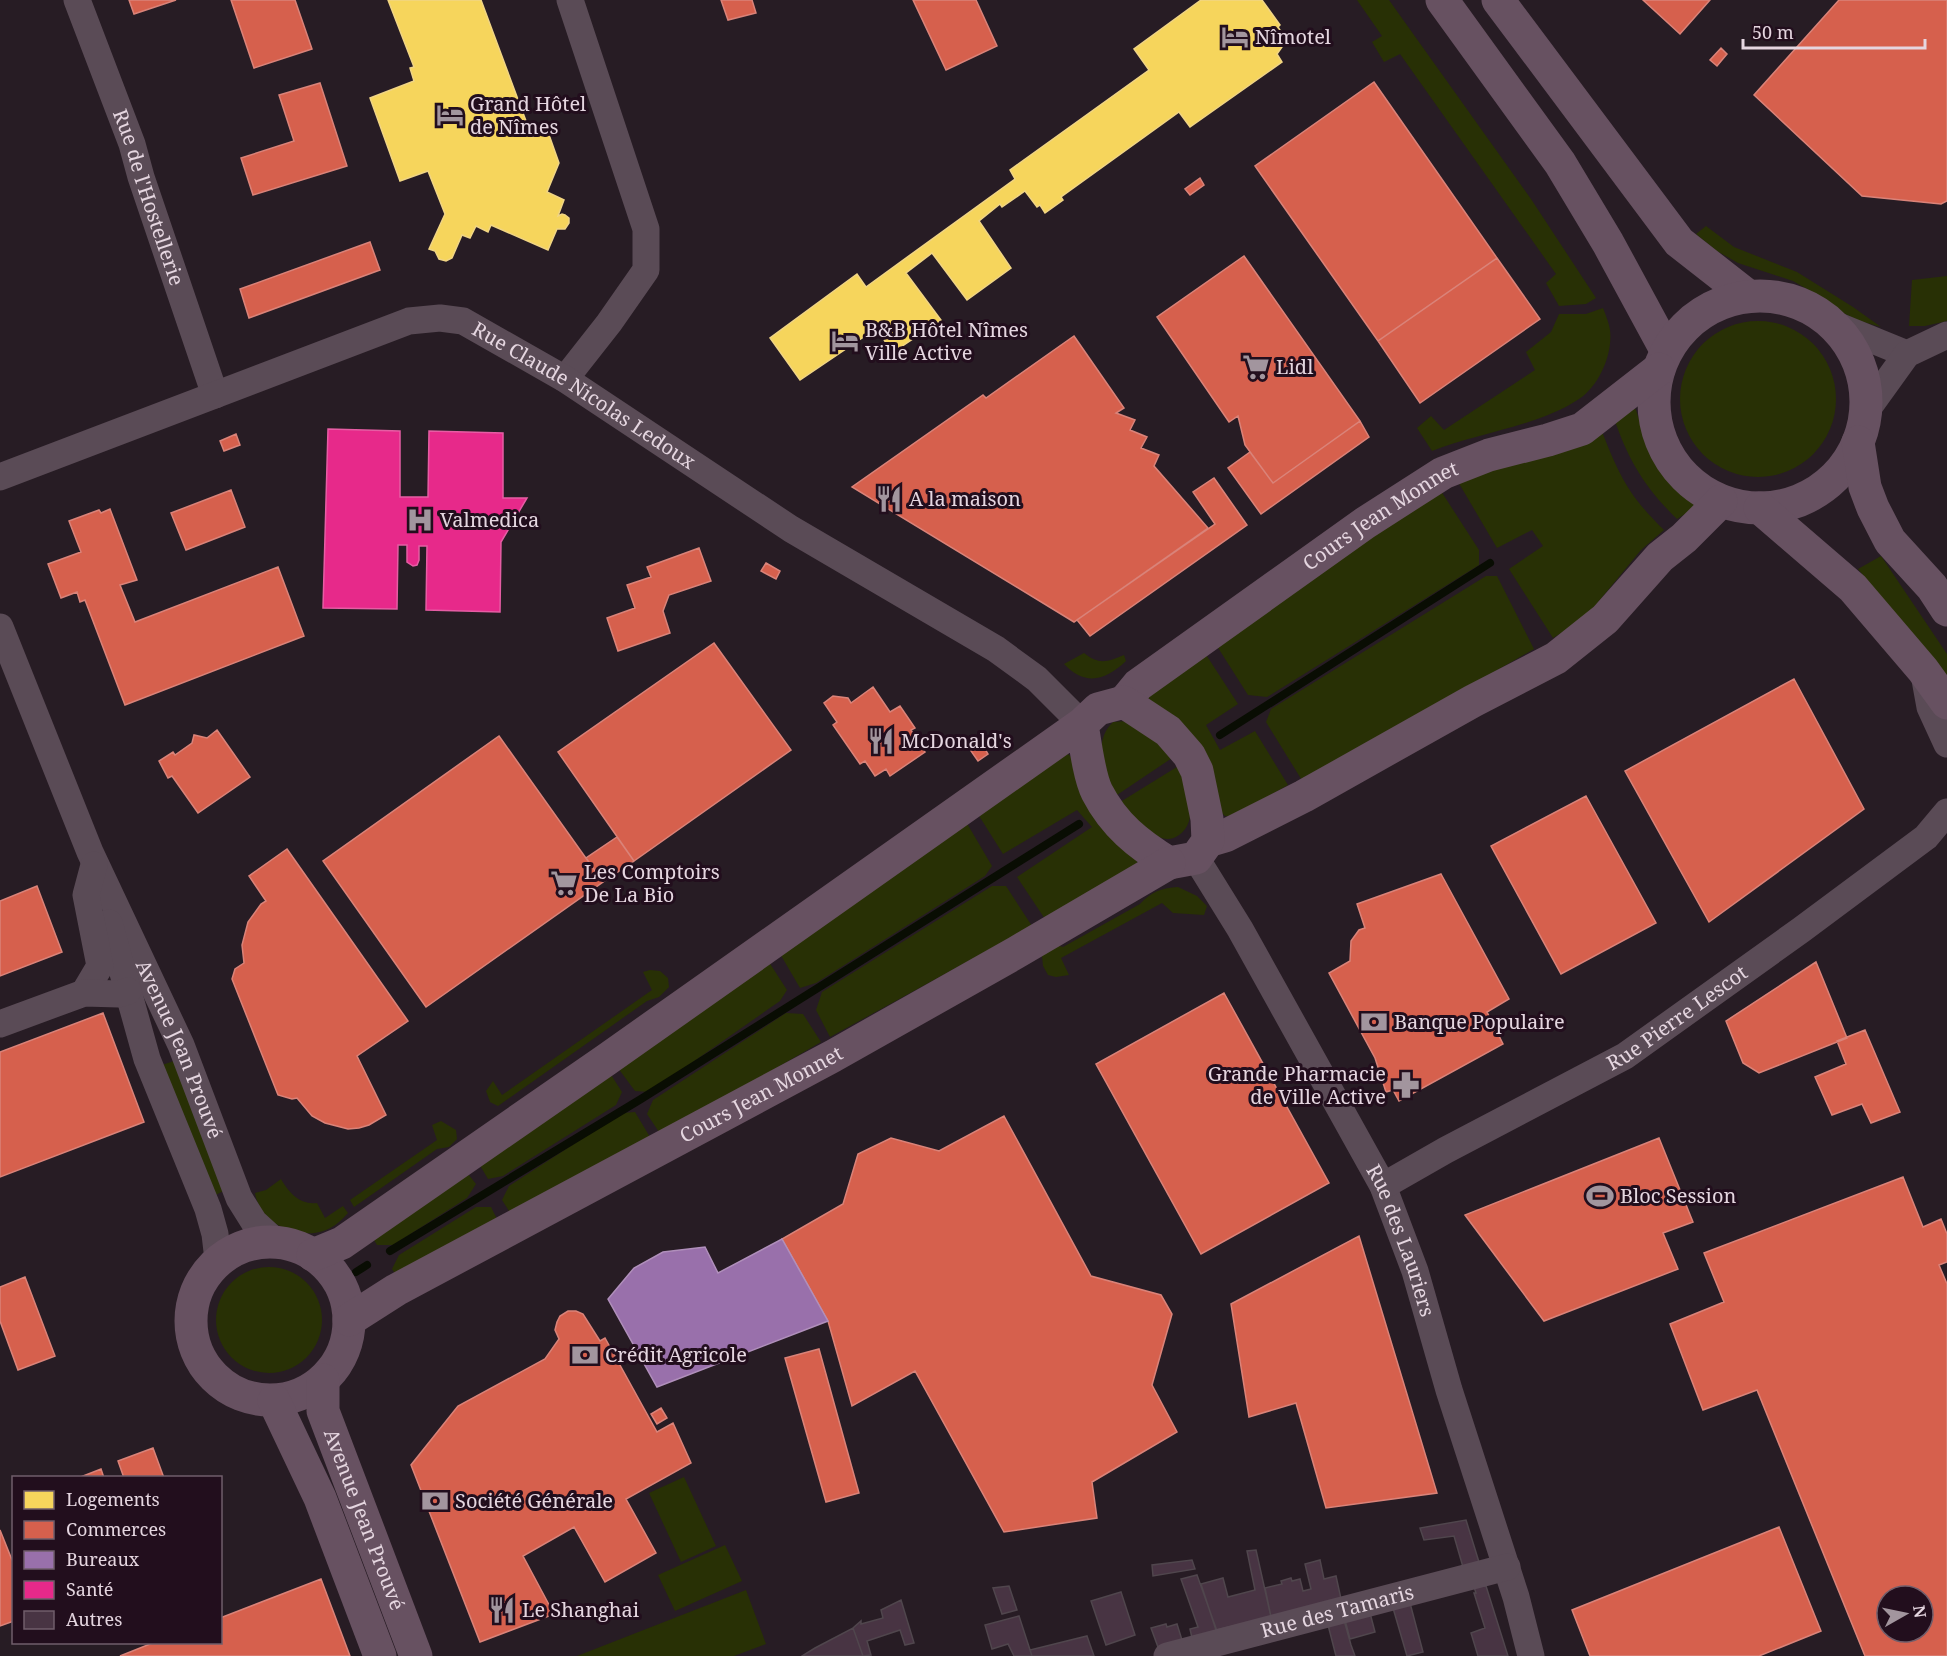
<svg xmlns="http://www.w3.org/2000/svg" width="1947" height="1656" font-family="'Noto Serif',serif">
<rect width="100%" height="100%" fill="#271c24"/>
<!-- green -->
<path fill="#283005" d="M1357 0H1389L1531 199 1596 298 1586 304 1559 306 1546 283 1556 274 1400 54 1384 62 1372 42 1382 36Z
M1706 226 1734 247 1797 272 1853 307 1881 327 1860 321 1839 311 1819 296 1793 281 1738 263 1717 251 1696 234Z
M1947 276V321L1925 326H1909L1912 280Z
M1603 308C1606 316 1609 323 1610 330 1613 354 1599 386 1579 399 1539 426 1477 433 1432 451L1417 428 1431 416 1444 430 1535 370 1526 352 1551 332 1559 314H1586Z
M1680 399a78 78 0 1 1 156 0a78 78 0 1 1-156 0Z
M1632 406 1636 410C1650 455 1664 474 1698 506L1677 519C1645 488 1628 460 1614 418Z
M1601 429C1619 475 1628 495 1664 530L1641 550 1594 607 1576 624 1553 638 1509 569 1543 546 1532 530 1497 548 1457 480Z
M1439 488 1479 550V565L1267 697 1248 695 1215 643Z
M1881 556 1947 654V679L1858 569Z
M1486 576H1497L1534 649 1303 782 1266 722 1271 709Z
M1203 650 1238 704 1206 725 1220 750 1255 731 1288 785 1233 816H1225L1219 810 1148 699 1151 687Z
M1084 653C1099 665 1107 662 1124 655L1126 661C1105 681 1085 686 1064 664Z
M1128 721 1175 756 1111 799C1106 774 1091 743 1113 722Z
M1065 752 1073 758 1083 796 1097 823 1109 836 1136 858 1138 867 1045 919 1017 877 1092 827 1077 810 1003 854 976 811Z
M1180 765C1185 785 1201 820 1179 835 1172 840 1165 840 1157 836 1143 829 1130 814 1117 804Z
M965 820 992 866 985 876 816 983 800 988 779 952Z
M992 886H1006L1032 926 830 1037 816 1010 822 992Z
M1178 887 1197 896 1207 906 1204 915 1173 913 1162 903 1061 958 1069 975 1056 977 1048 975 1043 966 1042 956 1055 945 1063 947 1140 904C1152 891 1162 888 1178 887Z
M767 959 787 990 780 1001 650 1092 635 1091 615 1064Z
M650 970 660 971 668 978 669 987 659 997 647 1001 498 1106 490 1102 486 1091 493 1081 502 1095 652 990 643 972Z
M786 1013 803 1014 821 1042 661 1135 647 1114 653 1100Z
M174 1061 227 1189 212 1197 162 1065Z
M608 1070 622 1092 616 1105 503 1176 488 1179 478 1162Z
M635 1112 650 1137 511 1214 502 1200 509 1186 622 1113Z
M441 1121 456 1130 457 1139 449 1147 437 1149 354 1207 350 1200 437 1140 432 1125Z
M465 1170 476 1184 467 1198 393 1245H377L371 1235Z
M281 1179C289 1193 300 1205 317 1203L325 1218 343 1206 348 1213C342 1220 334 1227 326 1230 299 1241 260 1224 255 1193L266 1190Z
M476 1207H491L498 1221 398 1278 392 1269 399 1255Z
M216 1320a53 53 0 1 1 106 0a53 53 0 1 1-106 0Z
M684 1477 716 1546 681 1562 649 1493Z
M725 1545 742 1581 675 1611 658 1575Z
M746 1590 766 1644 734 1656H577Z"/>
<!-- homes -->
<path fill="#f6d55c" stroke="#f1d584" stroke-width="1.5" d="M388 0H481L532 137 548 132 559 163 547 192 564 200 558 216 562 214 565 215 569 218V223L565 229H557L548 250 491 225 488 232 476 226 470 238 462 235 452 258 446 261 439 259 435 251 429 249 445 214 428 171 400 181 370 98 414 81 410 68 414 67Z
M1201 0H1262L1280 25 1278 27 1283 35 1282 47 1277 54 1282 62 1190 127 1179 112 1061 197 1063 200 1045 213 1040 205 1037 207 1025 191 1002 207 1000 204 979 221 1011 268 967 300 932 253 906 273 941 320 892 353 877 328 800 380 770 338 857 274 866 287 1015 179 1010 170 1149 70 1134 49Z"/>
<!-- shops -->
<path fill="#d6604d" stroke="#da8379" stroke-width="1.5" fill-rule="evenodd" d="M129 0H176L134 14Z
M231 0H295L312 49 254 68Z
M721 0H752L756 13 728 20Z
M913 0H976L997 46 946 70Z
M1643 0H1710L1680 34Z
M1839 0H1947V201L1941 204 1862 196 1754 95Z
M1721 48 1727 54 1717 66 1710 60Z
M1374 82 1497 258 1378 341 1255 166Z
M320 83 347 166 253 195 241 158 294 141 279 95Z
M1200 178 1204 185 1190 195 1185 189Z
M370 242 380 270 249 318 240 289Z
M1244 256 1360 421 1273 483 1245 445 1238 416 1229 422 1157 317Z
M1497 258 1540 319 1420 403 1378 341Z
M1074 336 1124 408 1116 413 1135 420 1130 430 1147 437 1141 448 1159 455 1154 466 1208 528 1074 622 852 487 983 395 986 398Z
M1360 421 1369 437 1261 514 1228 468 1250 452 1273 483Z
M236 434 240 445 224 451 220 441Z
M1214 478 1247 525 1090 636 1077 620 1215 524 1193 492Z
M231 490 245 527 186 550 171 513Z
M110 509 137 580 120 585 135 622 278 567 304 636 125 705 85 600 80 602 77 592 61 598 48 564 81 552 69 521 99 510 101 513Z
M699 548 711 581 669 595 663 611 670 633 618 651 607 618 635 608 627 585 651 577 647 567Z
M766 563 780 571 776 579 761 571Z
M714 643 791 750 634 861 558 752Z
M1794 679 1864 809 1709 922 1625 771Z
M873 687 890 712 900 706 915 728 911 730 925 752 890 776 886 769 875 776 865 761 860 764 833 725 837 722 824 703 833 696 848 698 851 703Z
M217 730 250 777 198 813 172 776 168 778 159 761 173 752 175 755 192 743 194 735 207 738Z
M499 736 603 882 426 1007 323 861Z
M982 744 988 754 978 761 971 751Z
M1586 796 1656 923 1561 974 1491 846Z
M617 837 634 861 603 882 586 858Z
M287 849 408 1021 357 1056 386 1115 369 1125 359 1128 348 1129 325 1123 312 1116 297 1098 292 1099 278 1095 232 979 235 969 244 963 242 945 248 922 261 904 266 901 249 876Z
M1441 874 1509 999 1487 1012 1503 1044 1399 1101 1393 1090 1386 1092 1375 1058 1329 973 1350 961 1351 941 1359 930 1365 928 1357 904Z
M37 886 62 952 0 976V901Z
M1816 962 1847 1038 1759 1073 1743 1063 1726 1021Z
M1224 993 1329 1183 1201 1254 1096 1064Z
M103 1013 144 1122 0 1177V1052Z
M1865 1030 1900 1112 1871 1123 1862 1104 1832 1115 1815 1077 1846 1064 1837 1041Z
M1004 1116 1091 1276 1161 1295 1172 1314 1152 1385 1177 1432 1092 1482 1097 1518 1004 1532 915 1371 852 1406 828 1321 782 1239 843 1204 858 1154 891 1138 939 1151Z
M1659 1138 1693 1222 1663 1233 1678 1269 1544 1321 1465 1215Z
M1903 1177 1923 1227 1941 1219 1947 1234V1262L1939 1265 1947 1284V1656H1865L1757 1390 1703 1410 1670 1324 1724 1302 1704 1253ZM1887 1596H1923V1632H1887Z
M1359 1236 1437 1493 1326 1508 1296 1403 1249 1417 1231 1304Z
M25 1277 55 1356 18 1370 0 1321V1287Z
M568 1311H576L583 1314 600 1341 605 1338 657 1432 673 1423 691 1463 626 1499 656 1553 605 1582 574 1527 523 1556 554 1614 480 1642 411 1465 458 1406 545 1359 559 1339 555 1330 557 1322 560 1316Z
M819 1349 859 1493 826 1502 785 1358Z
M661 1408 667 1418 657 1424 651 1414Z
M153 1448 164 1478H124L118 1461Z
M101 1469 104 1478H78Z
M1779 1527 1821 1631 1759 1656H1590L1572 1610Z
M0 1530 14 1565V1621L0 1626Z
M321 1579 350 1656H120L155 1642H220V1618Z"/>
<!-- offices -->
<path fill="#9970ab" stroke="#b08fbb" stroke-width="1.5" d="M782 1239 828 1321 657 1387 608 1299 634 1268 663 1252 705 1247 718 1273Z"/>
<!-- health -->
<path fill="#e7298a" stroke="#e65da4" stroke-width="1.5" d="M328 429 400 431V497H428L429 431 503 433V498H527L501 542 500 612 426 610 427 546H419V560L417 565 413 566 407 562V545H398L397 609 323 608Z"/>
<g fill="none" stroke-linecap="round" stroke-linejoin="round">
<!-- stream -->
<path stroke="#090d03" stroke-width="8" d="M1220 735 1490 563
M390 1251 641 1099 1079 824
M356 1272 367 1265"/>
</g>
<!-- building -->
<path fill="#483443" stroke="#50464d" stroke-width="1.5" d="M1466 1520 1479 1562 1463 1567 1454 1536 1424 1540 1420 1528Z
M1256 1550 1271 1617 1216 1630 1201 1584 1223 1578 1228 1597 1255 1590 1247 1551Z
M1192 1560 1195 1569 1153 1576 1152 1565Z
M1320 1560 1324 1579 1336 1576 1341 1599 1271 1617 1265 1588 1282 1584 1281 1581 1291 1578 1292 1581 1300 1579 1303 1591 1311 1589 1305 1564Z
M1197 1575 1217 1631 1192 1638 1190 1629 1198 1627 1181 1579Z
M1009 1586 1017 1610 1002 1614 993 1588Z
M1486 1586 1508 1656H1478L1471 1633 1485 1628 1474 1593H1476L1474 1587Z
M1121 1592 1135 1635 1106 1645 1091 1601Z
M901 1600 914 1643 905 1645 900 1630 867 1641 871 1655 863 1656 853 1628 861 1621V1624L883 1618 881 1610Z
M1410 1603 1423 1652 1407 1656 1393 1608Z
M1370 1613 1375 1632 1350 1639 1345 1620Z
M1019 1616 1032 1656H1014L1008 1644 992 1649 985 1625Z
M1344 1620 1351 1645 1355 1656H1336L1328 1625Z
M1166 1624 1167 1627 1177 1624 1182 1640 1158 1647 1151 1628Z
M853 1628 863 1656H802L815 1648Z
M1087 1636 1094 1656H1032L1030 1650Z"/>
<g fill="none" stroke-linecap="round" stroke-linejoin="round">
<!-- minor -->
<g stroke="#5a4b56" stroke-width="27">
<path id="s1" d="M77 0 132 144 141 177 215 395"/>
<path d="M1831 323 1907 354"/>
<path d="M565 379 609 323 646 270V229L570 0"/>
<path d="M1866 411 1907 354 1947 335"/>
<path id="s2" d="M0 477 409 321 440 318 463 321 565 379 791 529 996 649 1037 679 1082 724"/>
<path id="s3" d="M0 627 90 852 181 1045 239 1198 254 1222 276 1242"/>
<path d="M1924 674 1930 707 1947 744"/>
<path id="s4" d="M1196 858 1240 929 1383 1186 1415 1271 1449 1390 1516 1597 1531 1656"/>
<path d="M109 923 147 1059 208 1209 215 1234 218 1260"/>
<path d="M84 993 100 966 86 895 94 865"/>
<path d="M0 1024 84 993 119 994 128 991"/>
<path id="s5" d="M1383 1186 1446 1150 1625 1056 1801 930 1926 837 1947 812"/>
<path id="s6" d="M1167 1656 1507 1567"/>
</g>
<!-- major -->
<g stroke="#675161" stroke-width="33">
<path d="M1442 0 1560 163 1608 243 1666 350"/>
<path d="M1498 0 1679 242 1748 296"/>
<circle cx="1760" cy="402" r="106"/>
<path d="M1858 442 1865 487 1873 508 1890 541 1932 587 1947 610"/>
<path d="M1760 508 1853 588 1923 670 1947 703"/>
<path id="s7" d="M1124 702 1138 685 1365 523 1443 473 1489 455 1548 440 1582 429 1659 369"/>
<path d="M1208 841 1225 836 1304 796 1473 701 1556 658 1605 619 1660 557 1684 538 1721 501"/>
<circle cx="270" cy="1321" r="79"/>
<path d="M313 1255 342 1243 606 1060 1082 724 1098 709 1124 702 1168 731 1189 755 1197 771 1207 819 1208 841 1196 858 1169 863C1138 844 1114 825 1097 792 1089 776 1085 742 1082 724"/>
<path id="s8" d="M349 1320 396 1290 833 1056 1017 952 1169 863"/>
<path id="s9" d="M323 1380V1411L416 1656"/>
<path d="M274 1401 320 1498 380 1656"/>
</g>
</g>
<!-- icons -->
<defs>
<symbol id="hotel-bare" viewBox="-9 -9 18 18"><path d="M-6-4.5h1.5V1H6V5H4.5V3h-9V5H-6ZM-4 0a1.8 1.8 0 1 1 3.6 0ZM.5 0V-2.5h3Q6-2.5 6 0Z" fill="#a2959e" stroke="#220e1d" stroke-width="2.5" paint-order="stroke"/></symbol>
<symbol id="supermarket-bare" viewBox="-9 -9 18 18"><path d="M-6-5.5h2.5l.6 2H6L4.5 2H-2.5L-4.4-4H-6ZM-1.5 3.2a1.3 1.3 0 1 0 .1 0ZM3 3.2a1.3 1.3 0 1 0 .1 0Z" fill="#a2959e" stroke="#220e1d" stroke-width="2.5" paint-order="stroke"/></symbol>
<symbol id="restaurant-bare" viewBox="-9 -9 18 18"><path d="M-5-6h1v4h1v-4h1v4h1v-4h1v5L-1.5 .5V6h-2V.5L-5-1ZM5-6V6H3V1.5H1.5Q1.5-4 5-6Z" fill="#a2959e" stroke="#220e1d" stroke-width="2.5" paint-order="stroke"/></symbol>
<symbol id="hospital-bare" viewBox="-9 -9 18 18"><path d="M-5-5h3v3.5h4V-5h3V5h-3V1.5h-4V5h-3Z" fill="#a2959e" stroke="#220e1d" stroke-width="2.5" paint-order="stroke"/></symbol>
<symbol id="bank-bare" viewBox="-9 -9 18 18"><path d="M-6-4H6V4H-6ZM0-2.3a2.3 2.3 0 1 0 0 4.6a2.3 2.3 0 1 0 0-4.6Z" fill="#a2959e" stroke="#220e1d" stroke-width="2.5" paint-order="stroke"/></symbol>
<symbol id="pharmacy-bare" viewBox="-9 -9 18 18"><path d="M-2-6h4v4h4v4h-4v4h-4v-4h-4v-4h4Z" fill="#a2959e" stroke="#220e1d" stroke-width="2.5" paint-order="stroke"/></symbol>
<symbol id="stadium-bare" viewBox="-9 -9 18 18"><path d="M0-5a6.5 5 0 1 0 0 10a6.5 5 0 1 0 0-10ZM-3.5-1.8h7v3.6h-7Z" fill="#a2959e" stroke="#220e1d" stroke-width="2.5" paint-order="stroke"/></symbol>
</defs>
<g fill-rule="evenodd">
<use href="#hotel-bare" x="1216" y="18" width="38" height="38"/>
<use href="#hotel-bare" x="431" y="96" width="38" height="38"/>
<use href="#hotel-bare" x="826" y="322" width="38" height="38"/>
<use href="#supermarket-bare" x="1237" y="348" width="38" height="38"/>
<use href="#restaurant-bare" x="870" y="480" width="38" height="38"/>
<use href="#hospital-bare" x="401" y="501" width="38" height="38"/>
<use href="#restaurant-bare" x="862" y="722" width="38" height="38"/>
<use href="#supermarket-bare" x="545" y="864" width="38" height="38"/>
<use href="#bank-bare" x="1355" y="1003" width="38" height="38"/>
<use href="#pharmacy-bare" x="1387" y="1066" width="38" height="38"/>
<use href="#stadium-bare" x="1581" y="1177" width="38" height="38"/>
<use href="#bank-bare" x="566" y="1336" width="38" height="38"/>
<use href="#bank-bare" x="416" y="1482" width="38" height="38"/>
<use href="#restaurant-bare" x="483" y="1591" width="38" height="38"/>
</g>
<g text-anchor="middle" stroke-width="6" stroke-linejoin="round" paint-order="stroke">
<!-- poi labels -->
<g font-size="20" fill="#e5d6e0" stroke="#220e1d" text-anchor="start">
<text x="1255" y="44">Nîmotel</text>
<text x="470" y="111">Grand Hôtel<tspan x="470" dy="23">de Nîmes</tspan></text>
<text x="865" y="337">B&amp;B Hôtel Nîmes<tspan x="865" dy="23">Ville Active</tspan></text>
<text x="1276" y="374">Lidl</text>
<text x="909" y="506">A la maison</text>
<text x="440" y="527">Valmedica</text>
<text x="901" y="748">McDonald's</text>
<text x="584" y="879">Les Comptoirs<tspan x="584" dy="23">De La Bio</tspan></text>
<text x="1394" y="1029">Banque Populaire</text>
<text x="1386" y="1081" text-anchor="end">Grande Pharmacie<tspan x="1386" dy="23">de Ville Active</tspan></text>
<text x="1620" y="1203">Bloc Session</text>
<text x="605" y="1362">Crédit Agricole</text>
<text x="455" y="1508">Société Générale</text>
<text x="522" y="1617">Le Shanghai</text>
</g>
<!-- street labels -->
<g font-size="20" fill="#e5d6e0" stroke="#220e1d">
<text dy="7" stroke="none"><textPath href="#s1" startOffset="210">Rue de l'Hostellerie</textPath></text>
<text dy="7" stroke="none"><textPath href="#s2" startOffset="634">Rue Claude Nicolas Ledoux</textPath></text>
<text dy="7" stroke="none"><textPath href="#s7" startOffset="318">Cours Jean Monnet</textPath></text>
<text dy="7" stroke="none"><textPath href="#s5" startOffset="339">Rue Pierre Lescot</textPath></text>
<text dy="7" stroke="none"><textPath href="#s3" startOffset="459">Avenue Jean Prouvé</textPath></text>
<text dy="7" stroke="none"><textPath href="#s8" startOffset="470">Cours Jean Monnet</textPath></text>
<text dy="7" stroke="none"><textPath href="#s4" startOffset="435">Rue des Lauriers</textPath></text>
<text dy="7" stroke="none"><textPath href="#s9" startOffset="147">Avenue Jean Prouvé</textPath></text>
<text dy="7" stroke="none"><textPath href="#s6" startOffset="176">Rue des Tamaris</textPath></text>
</g>
</g>
<!-- legend -->
<rect x="12" y="1476" width="210" height="168" fill="#220e1d" stroke="#705e6b" stroke-width="1.5"/>
<rect x="24" y="1491" width="30" height="18" fill="#f6d55c" stroke="#705e6b" stroke-width="1.5"/>
<text x="66" y="1506" font-size="18" fill="#e5d6e0">Logements</text>
<rect x="24" y="1521" width="30" height="18" fill="#d6604d" stroke="#705e6b" stroke-width="1.5"/>
<text x="66" y="1536" font-size="18" fill="#e5d6e0">Commerces</text>
<rect x="24" y="1551" width="30" height="18" fill="#9970ab" stroke="#705e6b" stroke-width="1.5"/>
<text x="66" y="1566" font-size="18" fill="#e5d6e0">Bureaux</text>
<rect x="24" y="1581" width="30" height="18" fill="#e7298a" stroke="#705e6b" stroke-width="1.5"/>
<text x="66" y="1596" font-size="18" fill="#e5d6e0">Santé</text>
<rect x="24" y="1611" width="30" height="18" fill="#483443" stroke="#705e6b" stroke-width="1.5"/>
<text x="66" y="1626" font-size="18" fill="#e5d6e0">Autres</text>
<!-- north arrow -->
<g transform="translate(1905 1614) rotate(81)"><circle r="28" fill="#220e1d" stroke="#705e6b" stroke-width="1.5"/>
<path d="M0-4.5L10 22L0 15L-10 22Z" fill="#a2959e"/>
<text y="-9" font-size="16" font-weight="bold" text-anchor="middle" fill="#e5d6e0">N</text>
</g>
<!-- scale -->
<path d="M1743 39v9h182v-9" fill="none" stroke="#e5d6e0" stroke-width="3"/>
<text x="1752" y="39" font-size="18" fill="#e5d6e0" stroke="#220e1d" stroke-width="4.5" paint-order="stroke">50 m</text>
</svg>
